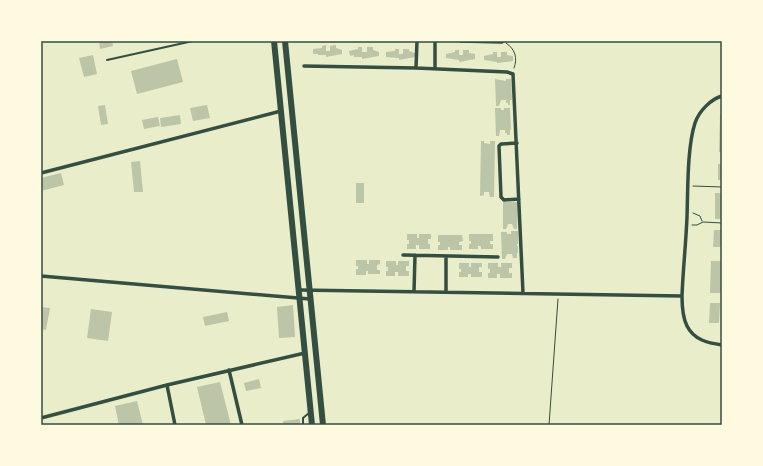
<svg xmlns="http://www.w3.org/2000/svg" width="763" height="466" font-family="'Work Sans',sans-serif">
<rect width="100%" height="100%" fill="#e9edc9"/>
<!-- building -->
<path fill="#bcc5a7" d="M99 41H112L113 46 100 49Z
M326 45V51H330V46L336 45V48L342 50V54L326 57V55H318V54H313V49L322 48V46Z
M358 47H362V52H367V47H373V50L379 52V56L362 59V57H354V55L350 56 349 51 358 49Z
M395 49H399V54H403V49H409V51L415 53V57L399 60V58L386 57V52L395 51Z
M455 50H459V55H463V50H469V53L475 54V59L459 62V60L446 58V54L455 52Z
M493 52H497V57H501V52H507V55L513 56V61L497 63V62L484 60V56L493 54Z
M93 55 97 74 84 77 79 58Z
M177 59 183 82 137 94 131 71Z
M495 79 506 81V79H511L512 100H510V105H508V103H506V100H501L499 106H496Z
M105 105 108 124 101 125 98 106Z
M207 105 210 118 193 121 190 108Z
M495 108H501V110H504V108H510L511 130H510V135H507V133H505V130H500L499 136H496Z
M720 114H722V152H719Z
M180 115 181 124 161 127 160 118Z
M158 117 160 126 144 129 142 120Z
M481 141H484V143L490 144V141H495L494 197H490L489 192H484V195L480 196Z
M140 161 143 192H134L131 162Z
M718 164H722V180H718Z
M61 173 64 185 41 191V178Z
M356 183H364V203H356Z
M715 193H722V219H715Z
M503 202H518L517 229H514L512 224H508L506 229H503Z
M714 230H722V247H713Z
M511 231H518V244H517V246H518V253H517V258H513L512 254H507L505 259H502L501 232H507V234H511Z
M407 234H417V238H419V234H431V239H428V244H430V249H419V245H416V249H407V244H409V240H407Z
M469 234H493V241H490V244H493V249H481V246H478V249H469V244H471V241H469Z
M438 235H462L463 241 459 242V245H462V250H450V247H448V250H438V245H440V242H438Z
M356 260H367V264H369V260H380V264L377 265V270H380V274H368V271H366V275H356V269H358V266H356Z
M386 261H396V265H398V261H409V266H406V271H409V276H398V272H395V276H386V271H388V267H386Z
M711 261H722V293H710Z
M459 263H469V267H471V263H482V267H479V272H482V277H471V274H468V277H459V272H461V269H459Z
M488 263H498V267H501V263H512V268H509V273H512V278H500V274H497V278H488V273H490V269H488Z
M710 303H720L719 323H709Z
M293 305 295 337 279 338 277 307Z
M41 307 50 308 46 330 41 329Z
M91 309 112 312 108 341 87 338Z
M227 312 229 321 205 326 203 317Z
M259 379 261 388 246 391 244 383Z
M220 382 231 425H206L197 387Z
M137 401 143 425H119L115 406Z
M300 419V425H283V421Z"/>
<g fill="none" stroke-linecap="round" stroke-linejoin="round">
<!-- path -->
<path stroke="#344e41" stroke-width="1" d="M506 43C515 49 518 58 514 68
M693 186 722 187
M693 213 700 216 702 221
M692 225H697L703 222 722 223
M549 425 558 299"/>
<!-- service -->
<path stroke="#344e41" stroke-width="2" d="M107 60 193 41
M303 425V418L309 413"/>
<!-- minor -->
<path stroke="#344e41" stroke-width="3.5" d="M461 41 502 42
M304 66 416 68 507 72 513 74 523 293
M416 68 417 41
M435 69V41
M722 96C711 99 699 111 695 123 687 148 688 189 687 217 686 243 683 269 682 296 682 305 683 318 687 326 694 340 708 343 722 345
M517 143 501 144 499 146 501 197 504 200 519 199
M41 173 281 111
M403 255 498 257
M41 276 310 299
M299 290 682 296
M414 292 415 255
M446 292V256
M229 370 242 425
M167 385 175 425
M41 418 167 385 305 353"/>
<!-- trunk -->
<path stroke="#344e41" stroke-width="6" d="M274 41 312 425
M285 41 323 425"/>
</g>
<!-- border -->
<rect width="763" height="466" fill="none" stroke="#fefae0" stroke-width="84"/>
<rect x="42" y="42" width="679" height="382" fill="none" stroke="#344e41" stroke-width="1.5"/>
</svg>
